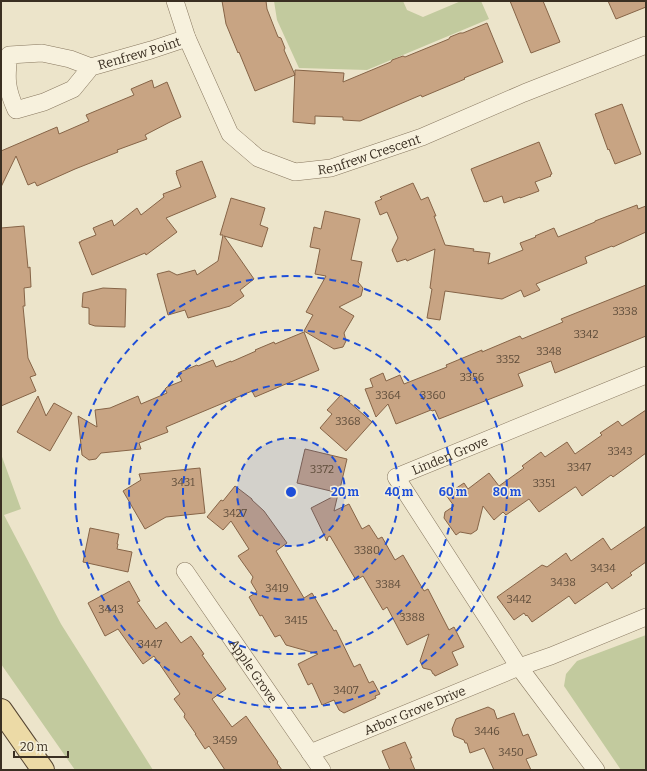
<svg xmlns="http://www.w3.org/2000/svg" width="647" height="771" font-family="Bitter,serif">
<rect width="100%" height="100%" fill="#ece4ca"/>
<!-- green -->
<path fill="#c2ca9e" d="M274 1H403L407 10 423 17 461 1H481L489 19 367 70 299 68 277 20Z
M1 454 21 509 4 515 61 624 153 770H75L1 664Z
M646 635V770H621L564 686 566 674 577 661Z"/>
<!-- building -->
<path fill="#c8a483" stroke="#866447" d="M222 1H266L267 9 278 37 281 38 285 48 284 50 295 75 255 91 239 52 238 53 226 24Z
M510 1H543L560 42 531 53Z
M608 1H646V7L616 19Z
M487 23 503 62 464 78 465 79 422 97 421 95 360 121 343 120V117L315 116V124L293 122 295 70 344 73 343 82 391 62 392 60 403 56 405 57 449 39 450 37 460 33H463Z
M152 80 154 88 167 82 181 117 170 122 145 135 147 139 117 150 118 152 75 169 37 186 35 182 28 185 16 156 1 187V151L57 127 59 134 89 121 86 115 134 95 131 89Z
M622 104 641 154 615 164 609 149 608 150 595 114Z
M539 142 552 174 550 175 551 176 535 182 539 191 520 198V197L504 203 502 196 486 202V201L484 202 471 169Z
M202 161 216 197 166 218 177 232 146 255 145 253 92 275 79 242H81V241L96 235 93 228 112 220 114 226 137 208 141 215 164 197 163 194 181 187 176 173H177L176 171Z
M413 183 421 200 428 197 436 216H434L445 245 474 249 473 251 490 253 488 264 523 250 520 243 536 237 535 236 554 228 558 237 595 222V221L637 205 638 209 646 206V232L613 247 612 246 585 257 587 263 536 284 540 290 524 297 521 290 502 299 445 291 440 320 427 318 432 289 430 288 435 249 407 261 406 259 397 262 392 250 398 238 387 212 380 215 375 202 382 199 380 197Z
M231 198 265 208 260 225 268 228 262 247 224 236 254 279 240 290 244 296 230 306 188 318 185 310 168 315 157 274 169 271 177 275 195 270 197 275 218 261 223 235H220Z
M325 211 360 219 351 260 362 262 358 282 363 288 361 296 339 307 354 316 344 333 346 341 343 347 334 349 304 331 313 315 306 312 326 276 315 274 320 249 310 247 314 227 321 229Z
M24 226 28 268 30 267 31 287 24 288 25 306H23L28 358 36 375 30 377 36 391 1 406V228Z
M646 285V336L555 373 551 361 518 374 523 386 439 419 435 410 432 411 431 410 396 424 388 404 376 417 365 389 373 387 370 379 383 373 386 381 400 375 404 384 447 367 446 365 482 350V352L520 336 522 339 563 322 561 319Z
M103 288 126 289 125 327 95 326 89 324V308L82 307 83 293Z
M304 332 319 370 255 397 252 391 166 427 168 432 139 443 141 449 101 453 96 459 89 460 82 455 78 416 97 427 95 410 110 408 138 396 141 404 167 393 165 389 167 387 182 381 178 373 197 365 198 366 213 360 216 367 231 361V362L256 351 255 350 274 342 275 344Z
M341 395 372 422 346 451 320 428 332 414 327 410Z
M38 396 46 416 54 403 72 413 50 451 17 432Z
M646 410V453L613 477 611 475 582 496 576 487H575L539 512 529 499 506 515 503 512 494 520 483 506 477 530 471 534 460 532 456 535 444 518 445 512 454 506 446 495 464 483 468 489 489 473 499 486 524 468 522 466 541 452 545 457 567 442 575 454 602 435 600 433 618 421 622 426Z
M305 449 347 459 339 493 297 483Z
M200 468 205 513 166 517 145 529 123 491 141 480 139 474Z
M235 486 252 499V500L264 511 287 543 276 551 304 598 312 593 334 631 336 630 354 667 360 664 369 683 373 681 380 694 375 696 376 698 344 713 339 710 334 700 322 705 312 683 308 685 298 664 318 654 286 645 280 635 275 637 262 615 260 616 249 597 257 592 251 582 253 577 238 556 249 549 231 521 223 530 207 517 221 500 223 501Z
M338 494 334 511 349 504 362 529 369 525 378 539 382 537 395 560 403 555 424 591 428 589 449 630 454 627 464 647 452 652 458 665 435 676 434 674H433L431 670 423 668 420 661 429 634 407 645 387 607 383 610 363 576 356 580 330 536 328 537 327 541 311 508Z
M646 526V562L630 573 632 575 612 589 607 582 575 604 569 596 532 622 527 615 526 616 524 613 514 620 497 597 542 565 547 567 566 553 571 561 603 538 611 550Z
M90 528 119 534 117 544H118L117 549 132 552 128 572 83 562Z
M129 581 140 601 137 602 156 629 166 622 181 643 191 636 204 654 202 655 226 689 212 699 232 727 246 716 278 762 277 763 282 770H225L209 746 205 749 195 734H196L184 717 185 714 174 699 180 694 154 656 143 664 118 629 105 636 88 603Z
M488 707 494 710 497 719 514 713 523 736 528 734 537 755 526 759 531 770H494L484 748 470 753 467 743H465L464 740 454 736 452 729 456 719Z
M405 742 412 758H410L415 770H390L382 751Z"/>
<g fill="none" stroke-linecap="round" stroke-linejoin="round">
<defs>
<g id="street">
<path id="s1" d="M175 1 187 38 230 134 258 158 295 172 331 168 422 137 524 93 646 45"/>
<path id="s2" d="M91 67 73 89 44 102 16 110C6 88 6 78 9 55L42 53 70 59 91 67 151 50 187 38"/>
<path id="s3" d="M185 571 322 770"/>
<path id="s4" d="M310 753 519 667 551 656 646 617"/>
<path id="s5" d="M596 770 519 667 396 477 646 375"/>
</g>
<path id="primary" d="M1 710 43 770"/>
</defs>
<!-- street casing -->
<use href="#street" stroke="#887860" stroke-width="18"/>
<!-- primary casing -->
<use href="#primary" stroke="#564633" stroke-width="24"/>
<!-- street -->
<use href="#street" stroke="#f7f1dd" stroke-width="17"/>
<!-- primary -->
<use href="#primary" stroke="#ecdaa6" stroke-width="22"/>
</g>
<!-- distance rings -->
<circle cx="291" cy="492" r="54" fill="#1d4ed8" fill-opacity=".12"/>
<g fill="none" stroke="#1d4ed8" stroke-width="2" stroke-dasharray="7 5">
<circle cx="291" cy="492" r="54"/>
<circle cx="291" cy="492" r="108"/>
<circle cx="291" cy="492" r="162"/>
<circle cx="291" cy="492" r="216"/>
</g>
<g text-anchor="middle" stroke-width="3" stroke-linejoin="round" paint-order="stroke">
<!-- number labels -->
<g font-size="11" fill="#5e4c3a">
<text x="625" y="315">3338</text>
<text x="586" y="338">3342</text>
<text x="549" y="355">3348</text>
<text x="508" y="363">3352</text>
<text x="472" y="381">3356</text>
<text x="388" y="399">3364</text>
<text x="433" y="399">3360</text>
<text x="348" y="425">3368</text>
<text x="620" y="455">3343</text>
<text x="579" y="471">3347</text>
<text x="322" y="473">3372</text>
<text x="183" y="486">3431</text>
<text x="544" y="487">3351</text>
<text x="235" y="517">3427</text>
<text x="367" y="554">3380</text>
<text x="603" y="572">3434</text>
<text x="563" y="586">3438</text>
<text x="388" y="588">3384</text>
<text x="277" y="592">3419</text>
<text x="519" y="603">3442</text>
<text x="111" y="613">3443</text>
<text x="412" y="621">3388</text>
<text x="296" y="624">3415</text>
<text x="150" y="648">3447</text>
<text x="346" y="694">3407</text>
<text x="487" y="735">3446</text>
<text x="225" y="744">3459</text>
<text x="511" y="756">3450</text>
</g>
<!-- street labels -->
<g font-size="13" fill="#3a2f22" stroke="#f4eed9">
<text dy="5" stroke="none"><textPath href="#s2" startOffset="280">Renfrew Point</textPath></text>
<text dy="5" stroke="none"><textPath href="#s1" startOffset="297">Renfrew Crescent</textPath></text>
<text dy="5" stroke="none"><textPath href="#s5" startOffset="413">Linden Grove</textPath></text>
<text dy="5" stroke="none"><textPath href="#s3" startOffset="121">Apple Grove</textPath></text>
<text dy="5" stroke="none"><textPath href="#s4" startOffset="113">Arbor Grove Drive</textPath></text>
</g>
</g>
<circle cx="291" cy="492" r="6" fill="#1d4ed8" stroke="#f4eed9" stroke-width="2"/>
<g font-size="12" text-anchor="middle" font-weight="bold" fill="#1d4ed8" stroke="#f4eed9" stroke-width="3" stroke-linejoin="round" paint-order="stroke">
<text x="345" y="496">20 m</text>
<text x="399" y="496">40 m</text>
<text x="453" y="496">60 m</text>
<text x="507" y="496">80 m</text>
</g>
<!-- border -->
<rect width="647" height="771" fill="none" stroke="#3a2f22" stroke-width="4"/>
<!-- scale -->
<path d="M14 751v6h54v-6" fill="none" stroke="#3a2f22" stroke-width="2"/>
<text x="20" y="751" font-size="12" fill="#3a2f22" stroke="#f4eed9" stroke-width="3" paint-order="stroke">20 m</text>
</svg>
